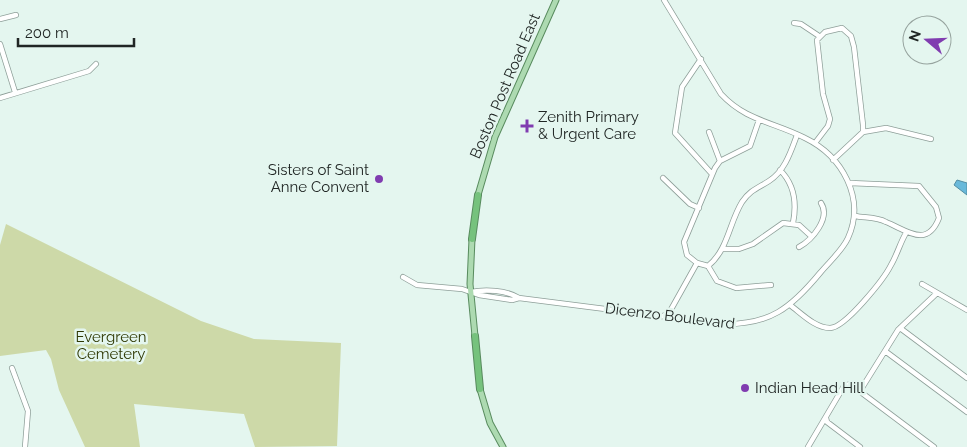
<svg xmlns="http://www.w3.org/2000/svg" width="967" height="447" font-family="Raleway,sans-serif">
<rect width="100%" height="100%" fill="#e4f6ef"/>
<!-- green -->
<path fill="#cdd9a8" d="M6 224 201 321 254 339 341 343 337 446 255 447 244 414 134 404 140 447H85L59 390 51 359 46 350 0 356V245Z"/>
<!-- water -->
<path fill="#69b9da" stroke="#538da3" d="M957 180 967 183V195L954 185Z"/>
<g fill="none" stroke-linecap="round" stroke-linejoin="round">
<defs>
<path id="minor" d="M0 19 16 15
M794 23 801 24 819 36
M0 44 15 92
M701 59 682 87 675 133 712 174
M0 98 89 71 96 64
M709 132 720 161
M863 132 886 128 931 139
M815 143 828 126 830 119 823 94 817 40 825 32 842 28 851 36 854 47 863 125V132L833 160
M780 170C795 185 797 203 793 223
M663 178 690 204 699 208
M850 183 919 186 936 207 939 218C927 249 906 230 886 222 877 217 865 218 855 216
M799 247C812 240 831 218 821 203
M723 249H739L753 244 783 223 799 225 811 236
M697 263 708 266C728 250 729 223 742 202 750 190 758 188 769 181 785 171 791 151 797 135
M708 266 717 281 736 288 771 285
M403 277 417 285 462 289 479 295 512 300 519 298
M922 284 967 310
M471 292C485 289 506 290 519 298L723 324C770 325 791 308 820 273 829 262 842 251 848 238 866 198 842 156 805 138 774 122 746 121 721 94L664 0
M790 305C801 313 815 328 830 328 845 328 884 279 891 265 897 255 900 243 906 233
M663 316 669 313 697 263 687 255 684 242 715 168 720 161 750 146 759 120
M900 328 967 378
M885 351 967 412
M12 368 28 411 25 447
M860 391 898 330 937 293
M826 418 827 422 860 447
M808 447 844 386 850 384 934 447"/>
<path id="major" d="M478 195 495 137 556 0
M472 239 470 284 475 336
M480 389 490 423 503 447"/>
<path id="highway" d="M472 239 478 195
M475 336 480 389"/>
</defs>
<!-- minor casing -->
<use href="#minor" stroke="#8e9f99" stroke-width="6"/>
<!-- major casing -->
<use href="#major" stroke="#588b5e" stroke-width="7"/>
<!-- highway casing -->
<use href="#highway" stroke="#588b5e" stroke-width="8"/>
<!-- minor -->
<use href="#minor" stroke="#fff" stroke-width="4.5"/>
<!-- major -->
<use href="#major" stroke="#addab1" stroke-width="5"/>
<!-- highway -->
<use href="#highway" stroke="#76c27d" stroke-width="6"/>
</g>
<!-- markers -->
<g fill="#803cb0" stroke="#e4f6ef" stroke-width="2">
<path d="M524.5 118.5h5v5h5v5h-5v5h-5v-5h-5v-5h5z"/>
<circle cx="379" cy="179" r="5"/>
<circle cx="745" cy="388" r="5"/>
</g>
<g text-anchor="middle" stroke-width="5" stroke-linejoin="round" paint-order="stroke">
<!-- street labels -->
<g font-size="15" fill="#202624" stroke="#e4f6ef">
<text transform="translate(505 86) rotate(-67)" y="5">Boston Post Road East</text>
<text transform="translate(670 316) rotate(7)" y="5">Dicenzo Boulevard</text>
</g>
<!-- poi labels -->
<g font-size="15" fill="#202624" stroke="#e4f6ef" text-anchor="start">
<text x="538" y="122">Zenith Primary<tspan x="538" dy="17">&amp; Urgent Care</tspan></text>
<text x="369" y="175" text-anchor="end">Sisters of Saint<tspan x="369" dy="17">Anne Convent</tspan></text>
<text x="755" y="393">Indian Head Hill</text>
</g>
<!-- park labels -->
<g font-size="15" fill="#2f3803" stroke="#e4f6ef">
<text x="111" y="342">Evergreen<tspan x="111" dy="17">Cemetery</tspan></text>
</g>
</g>
<!-- north arrow -->
<g transform="translate(927 40) rotate(289)"><circle r="24" fill="#e4f6ef" stroke="#96a39e"/>
<path d="M0-4L9 19L0 12L-9 19Z" fill="#803cb0"/>
<text y="-8" font-size="14" font-weight="bold" text-anchor="middle" fill="#202624">N</text>
</g>
<!-- scale -->
<path d="M18 38v8h116v-8" fill="none" stroke="#202624" stroke-width="2.5"/>
<text x="25" y="38" font-size="15" fill="#202624" stroke="#e4f6ef" stroke-width="4" paint-order="stroke">200 m</text>
</svg>
